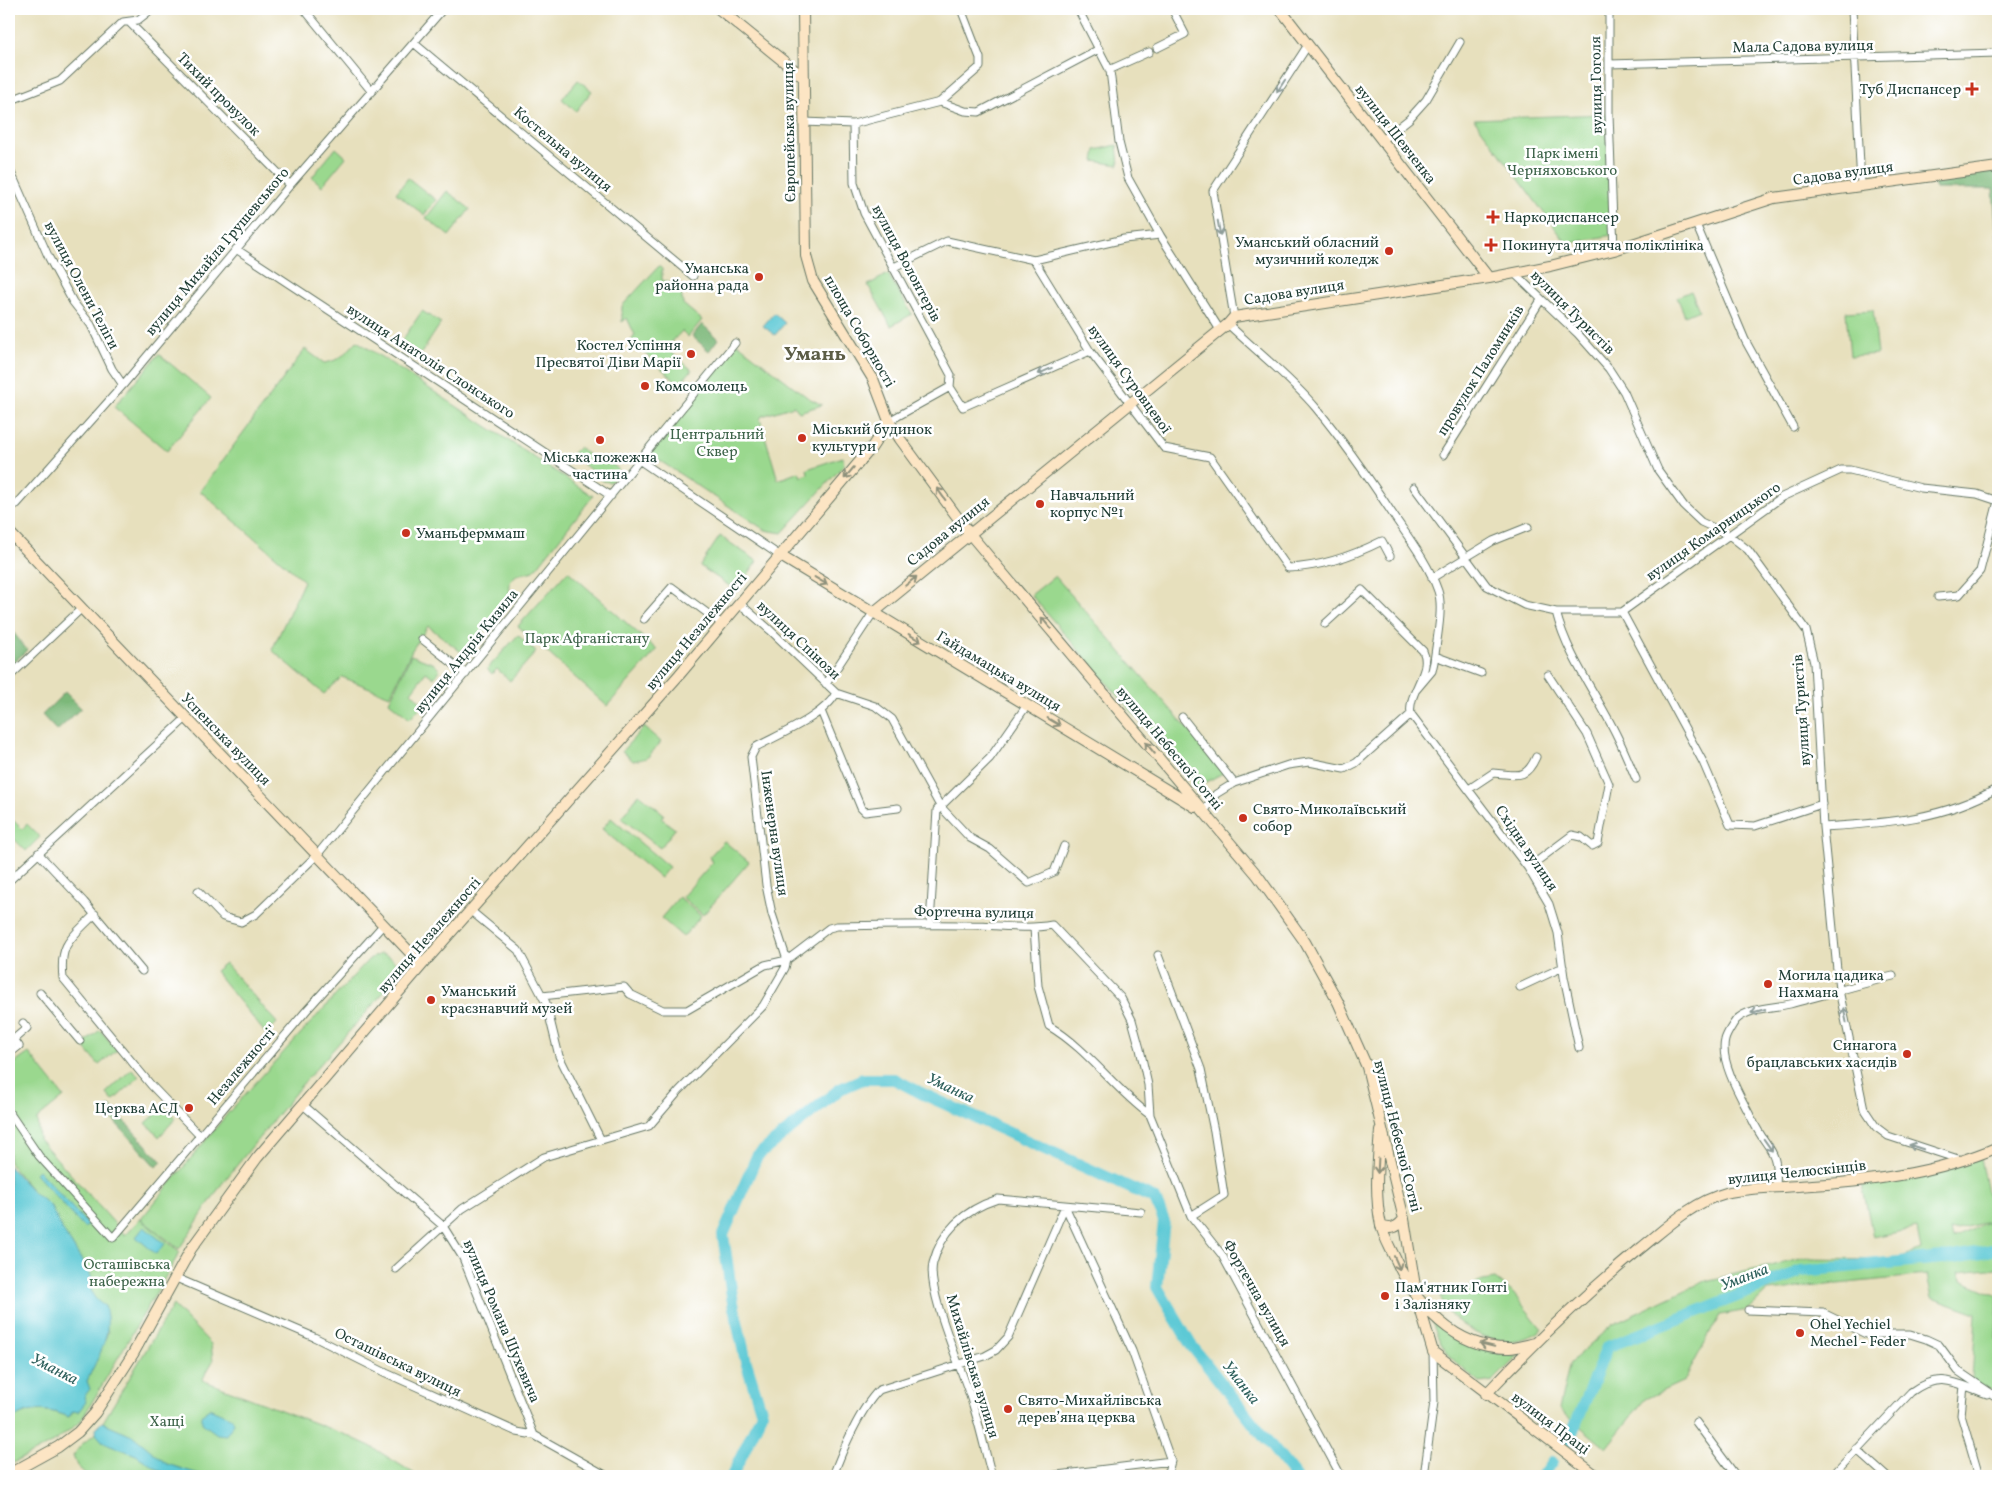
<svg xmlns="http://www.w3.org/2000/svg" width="2007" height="1485" font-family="Vollkorn,serif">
<rect width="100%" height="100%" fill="#fff"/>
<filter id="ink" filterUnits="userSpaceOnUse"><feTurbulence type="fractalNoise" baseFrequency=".02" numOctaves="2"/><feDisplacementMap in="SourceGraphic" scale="10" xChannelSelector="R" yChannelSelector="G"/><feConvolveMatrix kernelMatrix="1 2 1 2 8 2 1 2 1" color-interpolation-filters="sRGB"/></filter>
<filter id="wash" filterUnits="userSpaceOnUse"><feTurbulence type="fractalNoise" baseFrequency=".0096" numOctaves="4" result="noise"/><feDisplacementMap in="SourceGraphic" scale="20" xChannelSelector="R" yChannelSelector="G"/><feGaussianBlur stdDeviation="1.12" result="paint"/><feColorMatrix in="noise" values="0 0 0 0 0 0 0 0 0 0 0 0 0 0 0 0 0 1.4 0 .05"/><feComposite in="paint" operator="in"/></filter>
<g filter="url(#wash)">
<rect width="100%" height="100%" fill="#e7e0bd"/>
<!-- green -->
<path fill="#9ad88e" stroke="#5c8a61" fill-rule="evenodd" d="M578 80 592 91 576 111 562 99Z
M1606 114 1612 235 1567 244 1474 119Z
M1117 145 1119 165 1094 161 1096 150Z
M336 148 346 157 322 186 312 177Z
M408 178 436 200 424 215 396 193Z
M447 191 470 209 449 236 426 218Z
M659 266 662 269V280L680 287 683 304 702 320 688 337 682 331 666 348 692 370 679 384 631 341 635 335 627 318 622 322V306Z
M888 274 912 314 891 326 868 285Z
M1691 291 1699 310 1685 316 1677 297Z
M1873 310 1878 354 1850 356 1846 312Z
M422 311 441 323 418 358 399 345Z
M357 341 593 496 534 571 516 575 510 582 509 601 465 655 428 626 412 650 390 696 342 677 324 694 272 650 304 581 200 491 305 349 324 363C340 361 347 352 357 341Z
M737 343 807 397 822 405 799 412 794 406 762 416 760 419 778 480 799 472 801 477 808 474 807 469 843 457 844 465 782 533 765 530 648 453Z
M159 354 211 398 167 451 114 407Z
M579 447 597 462 603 456 618 469V474L611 482 603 481 572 454Z
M720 536 757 561 737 591 700 566Z
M568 571 657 650 607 706 518 626Z
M1055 576 1225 772 1197 787 1031 595Z
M518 635 536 652 510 681 497 669 492 674 487 669Z
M411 655 434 664 440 670 434 678 426 672 411 692 423 704 410 719 389 702Z
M644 727 661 742 647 758 633 761 622 751Z
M639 794 664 814 661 818 675 829 660 848 621 818Z
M9 816 22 829 27 824 40 837 26 851 9 834Z
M611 818 669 867 660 878 602 829Z
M724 841 749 862 703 915 682 897 713 862 709 857Z
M679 897 701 916 683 937 661 918Z
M380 954C395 955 402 969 393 982L300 1087 221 1185 179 1249 141 1219 228 1113 369 959Z
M225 963 277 1023 266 1034 215 971Z
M100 1030 117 1050 99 1065 82 1045Z
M29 1053 64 1097 37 1119 39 1139 125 1235 140 1219 180 1252 81 1421 54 1442 9 1465V1422C27 1407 48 1408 69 1417 77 1406 89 1396 87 1381L108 1332 92 1294 89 1272 62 1229 50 1205 35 1194 9 1163V1067Z
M132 1069 139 1077 113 1101 106 1093Z
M164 1107 176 1118 159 1137 146 1123Z
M1980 1159 1993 1221 1998 1219V1268L1959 1272 1961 1280 1998 1296 1996 1339 1998 1340V1394L1972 1380 1976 1314 1932 1298 1927 1275 1768 1291 1748 1310 1720 1315 1684 1381 1645 1399 1606 1448 1559 1409 1570 1362 1612 1325 1705 1281 1801 1259 1893 1260 1921 1250 1917 1228 1873 1237 1862 1183ZM1990 1222 1952 1238 1950 1230Z
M1495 1279 1512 1292 1542 1329C1513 1351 1478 1340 1453 1317 1447 1313 1444 1303 1440 1297L1483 1281Z
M173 1305 211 1344 213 1361 202 1380 346 1435 370 1446 418 1476H88L77 1466 73 1456 81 1445 97 1432Z
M1432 1321C1458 1342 1486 1355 1519 1355L1493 1381 1480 1383C1456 1363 1441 1353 1432 1321Z"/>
<!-- forest -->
<path fill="#7bb879" stroke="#4d7a56" d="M1998 167V247L1993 189H1936L1930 176Z
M702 324 718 339 709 351 692 336Z
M13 632 27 650 9 667V635Z
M65 692 81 708 57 731 42 715Z
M110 1106 162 1162 156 1167 104 1110Z"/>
<!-- water -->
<path fill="#5dc9d5" stroke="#3e8384" d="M774 313 785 323 775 335 763 326Z
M9 1166 35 1194 50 1205 62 1229 89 1272 92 1279C88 1291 94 1300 105 1306 113 1336 99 1354 87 1381L90 1389 84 1397 86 1402 78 1412 73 1411 69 1417C48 1408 27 1407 9 1422Z
M38 1170 88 1225 84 1228 35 1173Z
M144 1227 165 1244 156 1254 136 1237Z
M209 1408 232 1418 234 1423 226 1435 217 1434 202 1423V1416Z
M102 1422 132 1435 167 1464 205 1476H173L160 1471 136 1455 103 1442 96 1434V1428Z"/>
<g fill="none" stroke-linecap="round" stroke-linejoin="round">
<!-- river -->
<path stroke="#5dc9d5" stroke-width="12" d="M1569 1440 1607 1347 1801 1271 1954 1257 1998 1249
M732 1476 762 1413 746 1362 733 1303 723 1235 757 1156 840 1089 863 1079H894L921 1093 1155 1199 1164 1221 1157 1287 1191 1345 1295 1476
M1542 1476 1552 1462"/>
</g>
</g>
<g filter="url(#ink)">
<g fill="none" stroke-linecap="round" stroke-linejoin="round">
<defs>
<path id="street" d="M304 9 372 92
M1078 9 1110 71 1119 142 1128 178 1160 235 1220 330
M1609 9V114L1614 250
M1852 9 1861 185
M129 22 290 185
M415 44 693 276
M1157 48 1185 34 1172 9
M1609 64 1998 53
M1109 70 1149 52
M9 101 60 81 123 22 138 20 152 9
M940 102 980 67V58L961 9
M804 122 853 124 940 102 965 111 979 112 1099 49
M853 124 854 183 864 213 951 375 950 387 963 407 1090 351
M1381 141 1409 119 1426 100 1460 42
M9 168 49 258 73 302 91 325 112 369 123 385
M1696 224 1745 340 1793 427
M236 249 611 496
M1034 260 1090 351 1164 448 1210 457 1288 568C1322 567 1352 556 1382 541L1390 556
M892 268 947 241 1034 260 1124 239 1160 235
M1514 273 1578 334 1609 369 1624 392 1658 470 1684 506 1701 522 1729 535 1748 550 1806 630 1814 663 1823 827 1839 990 1864 1109 1876 1127 1888 1136 1961 1160
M1234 317 1213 191 1308 45
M1228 324C1257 352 1290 377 1316 408 1345 443 1371 481 1396 519 1411 541 1429 565 1438 591 1444 608 1436 643 1434 662L1432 671 1416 690
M889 421 950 387
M1443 455 1541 300
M639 460 779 555
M1414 487 1487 586 1524 605 1556 612H1622
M9 506 17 504 123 385 290 185 443 9
M1432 578 1493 541 1528 527
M739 603 770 630 836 693 875 706 892 719 940 806 970 838 990 849 1029 883 1054 872 1064 846
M1556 612C1568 658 1597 694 1617 736 1624 750 1630 765 1636 779
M1622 612 1782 497 1841 470H1850L1921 488 1977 494 1998 501 1980 571 1959 595 1938 597
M1622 612 1703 762 1730 825 1755 826 1822 804
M644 619 672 587 722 624
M422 639 466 674
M1435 656 1481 673
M9 677 82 608
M826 684 873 613
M821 711 861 808 865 812 898 808
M1411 714 1528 868 1549 904 1558 933 1564 977 1579 1048
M1182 717 1234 783
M1469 789 1493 773C1515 774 1525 782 1536 757
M1204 812 1216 794 1234 783 1288 765 1309 762 1344 769 1356 763 1411 714C1407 693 1433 671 1423 651L1362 590 1325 624
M1823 827C1886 823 1942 820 1998 788
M38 853 84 902 142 971
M1528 868 1572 835 1581 837 1592 846 1598 843 1609 784 1587 734 1548 675
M9 881 185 719
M198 891 223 917 241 922 256 914 317 855 735 343
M471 911 518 950 546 1003 559 1056 601 1140
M95 914C72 938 59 942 63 978L151 1085 200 1136
M930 924 937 810 990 758 1027 705
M1034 928 1038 986 1049 1026C1088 1049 1113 1088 1150 1115
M1158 955 1201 1069 1214 1131 1224 1195 1191 1216
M787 960 772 914 766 885 751 757 756 747C778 735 825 716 836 693
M1520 987 1563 967
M40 993 80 1041
M542 996 624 987 630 994 663 1010H687L765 965 787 960
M14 1039 27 1028 23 1023
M9 1042 14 1039 19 1046 9 1054
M302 1104 443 1226 463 1258 534 1435
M9 1112 39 1156 113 1238 306 1011 384 924
M1776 1186C1779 1147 1767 1151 1753 1121 1743 1101 1719 1062 1725 1040 1726 1035 1733 1024 1736 1020 1749 1007 1774 1008 1790 1004 1824 995 1858 985 1893 976
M1065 1206 1132 1351 1171 1461 1167 1476
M396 1269 462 1209 544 1157 649 1126 679 1091 763 1006 785 968 787 960 829 928 837 926C882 925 927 924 972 925 999 925 1026 930 1052 925L1121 998 1132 1020 1140 1049 1148 1085 1150 1115 1191 1216 1222 1255 1341 1476
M174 1277 314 1337 386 1373 517 1432 534 1435 607 1476
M1748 1310 1823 1313 1866 1334H1910L1926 1339 1939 1345 1958 1371 1995 1396
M1964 1386 1961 1415 1979 1476
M1696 1422 1736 1476
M1856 1449 1886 1476
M833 1476C842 1451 860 1409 879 1390L985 1356 996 1350 1008 1337 1065 1206
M992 1476C985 1452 980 1426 972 1402 963 1371 926 1291 933 1263 942 1229 967 1209 998 1199L1141 1212
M1049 1476 1171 1461
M1424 1476 1434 1402 1433 1352
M1832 1476 1911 1392C1940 1371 1956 1383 1987 1394"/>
<path id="secondary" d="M719 9 803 77
M803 9 806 256 813 281 873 379 889 421 900 439 969 533 1258 876 1305 942 1338 1002 1367 1067 1404 1219 1417 1298 1433 1352 1597 1476
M1280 9 1489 278
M9 532 422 965
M779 555 1195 807
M873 613 1228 324 1234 317 1489 278 1550 266 1614 250 1774 198 1998 167
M1380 1130C1378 1161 1374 1194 1381 1225 1383 1236 1391 1249 1396 1260 1416 1305 1455 1349 1509 1348 1517 1348 1526 1345 1535 1343
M1381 1226C1391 1230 1397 1228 1404 1219
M1486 1394C1535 1342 1586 1293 1641 1248 1667 1227 1693 1202 1726 1193 1749 1187 1774 1188 1798 1186 1866 1182 1936 1174 1998 1147
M9 1474 58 1447 78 1432 95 1413 133 1354 191 1249 257 1158 422 965 679 675 872 447 889 421"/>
</defs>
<!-- street casing -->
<use href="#street" stroke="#657664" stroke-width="9"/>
<!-- secondary casing -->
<use href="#secondary" stroke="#657664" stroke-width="12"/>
<!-- street -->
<use href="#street" stroke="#fff" stroke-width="7"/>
<!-- secondary -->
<use href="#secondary" stroke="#fce5c4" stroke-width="10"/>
</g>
<!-- one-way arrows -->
<defs><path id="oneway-shaft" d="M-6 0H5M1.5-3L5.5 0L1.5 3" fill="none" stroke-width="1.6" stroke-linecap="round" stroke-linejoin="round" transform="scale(1.25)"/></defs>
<g stroke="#8f9e9a">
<use href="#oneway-shaft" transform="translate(1281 86) rotate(123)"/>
<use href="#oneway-shaft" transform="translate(1219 228) rotate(80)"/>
<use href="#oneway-shaft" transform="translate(1045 371) rotate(156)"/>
<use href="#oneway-shaft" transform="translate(1758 1011) rotate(164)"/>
<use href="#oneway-shaft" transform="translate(1845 1015) rotate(-102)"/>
<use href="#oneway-shaft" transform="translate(1768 1145) rotate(55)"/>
<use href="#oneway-shaft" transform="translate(1916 1147) rotate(-162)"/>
</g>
<g stroke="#8e917c">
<use href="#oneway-shaft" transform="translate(849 473) rotate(130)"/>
<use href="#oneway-shaft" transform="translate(941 494) rotate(-126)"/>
<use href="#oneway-shaft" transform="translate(821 581) rotate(31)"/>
<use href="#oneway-shaft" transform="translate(911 581) rotate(-39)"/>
<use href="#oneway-shaft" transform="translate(1046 623) rotate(-130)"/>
<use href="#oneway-shaft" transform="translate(915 638) rotate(31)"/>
<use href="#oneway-shaft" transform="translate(1054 722) rotate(31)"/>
<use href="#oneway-shaft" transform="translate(1150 748) rotate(-130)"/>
<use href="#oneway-shaft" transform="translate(1378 1166) rotate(93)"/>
<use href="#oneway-shaft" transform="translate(1397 1263) rotate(66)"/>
<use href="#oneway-shaft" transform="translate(1487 1345) rotate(-167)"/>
</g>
</g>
<!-- markers -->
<g fill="#c8321e" stroke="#fff" stroke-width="2">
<path d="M1969.5 81.5h5v5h5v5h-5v5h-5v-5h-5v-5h5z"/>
<path d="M1490.5 209.5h5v5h5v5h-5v5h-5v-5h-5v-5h5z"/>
<path d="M1488.5 237.5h5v5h5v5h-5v5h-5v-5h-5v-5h5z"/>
<circle cx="1389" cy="251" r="5"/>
<circle cx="759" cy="277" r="5"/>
<circle cx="691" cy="354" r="5"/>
<circle cx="645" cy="386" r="5"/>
<circle cx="802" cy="438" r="5"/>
<circle cx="600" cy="440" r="5"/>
<circle cx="1040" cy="504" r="5"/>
<circle cx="406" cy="533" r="5"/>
<circle cx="1243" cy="818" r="5"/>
<circle cx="1768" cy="984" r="5"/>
<circle cx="431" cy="1000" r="5"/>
<circle cx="1907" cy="1054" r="5"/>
<circle cx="189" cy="1108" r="5"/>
<circle cx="1385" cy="1296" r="5"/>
<circle cx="1800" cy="1333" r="5"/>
<circle cx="1008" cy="1409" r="5"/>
</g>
<g text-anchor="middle" stroke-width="5" stroke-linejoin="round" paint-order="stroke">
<!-- street labels -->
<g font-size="15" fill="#1f3d34" stroke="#fff">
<text transform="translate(1803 46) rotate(-1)" y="5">Мала Садова вулиця</text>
<text transform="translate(1596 85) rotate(-91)" y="5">вулиця Гоголя</text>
<text transform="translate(219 94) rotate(45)" y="5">Тихий провулок</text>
<text transform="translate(789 132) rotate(-91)" y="5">Європейська вулиця</text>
<text transform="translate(1396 134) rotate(52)" y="5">вулиця Шевченка</text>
<text transform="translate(563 149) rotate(40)" y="5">Костельна вулиця</text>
<text transform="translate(1843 173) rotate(-8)" y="5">Садова вулиця</text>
<text transform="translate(217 251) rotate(-50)" y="5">вулиця Михайла Грушевського</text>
<text transform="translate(907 263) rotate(62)" y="5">вулиця Волонтерів</text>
<text transform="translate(82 285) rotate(62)" y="5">вулиця Олени Теліги</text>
<text transform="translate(1294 292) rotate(-9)" y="5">Садова вулиця</text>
<text transform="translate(1573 312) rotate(45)" y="5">вулиця Туристів</text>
<text transform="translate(860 331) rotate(60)" y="5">площа Соборності</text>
<text transform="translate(431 361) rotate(33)" y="5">вулиця Анатолія Слонського</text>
<text transform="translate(1480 370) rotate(-58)" y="5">провулок Паломників</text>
<text transform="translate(1130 379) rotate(54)" y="5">вулиця Суровцевої</text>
<text transform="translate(948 531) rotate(-39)" y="5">Садова вулиця</text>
<text transform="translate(1713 531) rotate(-35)" y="5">вулиця Комарницького</text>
<text transform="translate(696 631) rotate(-50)" y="5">вулиця Незалежності</text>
<text transform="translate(799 640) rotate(43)" y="5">вулиця Спінози</text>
<text transform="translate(466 651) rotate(-51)" y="5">вулиця Андрія Кизила</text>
<text transform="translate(999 671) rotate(31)" y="5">Гайдамацька вулиця</text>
<text transform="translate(1801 710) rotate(-94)" y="5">вулиця Туристів</text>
<text transform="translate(226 739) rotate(46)" y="5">Успенська вулиця</text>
<text transform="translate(1170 748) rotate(50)" y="5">вулиця Небесної Сотні</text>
<text transform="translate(775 833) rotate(82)" y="5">Інженерна вулиця</text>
<text transform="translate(1527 848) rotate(56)" y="5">Східна вулиця</text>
<text transform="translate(974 912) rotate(1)" y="5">Фортечна вулиця</text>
<text transform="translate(429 935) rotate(-49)" y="5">вулиця Незалежності</text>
<text transform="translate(242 1065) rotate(-50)" y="5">Незалежності'</text>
<text transform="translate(1398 1136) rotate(76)" y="5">вулиця Небесної Сотні</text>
<text transform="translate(1797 1172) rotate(-6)" y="5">вулиця Челюскінців</text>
<text transform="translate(1257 1293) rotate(60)" y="5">Фортечна вулиця</text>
<text transform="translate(502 1321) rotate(67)" y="5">вулиця Романа Шухевича</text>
<text transform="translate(398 1362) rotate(26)" y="5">Осташівська вулиця</text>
<text transform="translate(973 1366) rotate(73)" y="5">Михайлівська вулиця</text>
<text transform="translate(1551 1423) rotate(37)" y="5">вулиця Праці</text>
</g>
<!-- poi labels -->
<g font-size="15" fill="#1f3d34" stroke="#fff" text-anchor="start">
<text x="1961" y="94" text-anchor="end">Туб Диспансер</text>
<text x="1504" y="222">Наркодиспансер</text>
<text x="1379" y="247" text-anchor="end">Уманський обласний<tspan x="1379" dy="17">музичний коледж</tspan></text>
<text x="1502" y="250">Покинута дитяча поліклініка</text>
<text x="749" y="273" text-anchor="end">Уманська<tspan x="749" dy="17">районна рада</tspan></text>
<text x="681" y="350" text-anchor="end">Костел Успіння<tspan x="681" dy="17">Пресвятої Діви Марії</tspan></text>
<text x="655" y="391">Комсомолець</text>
<text x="812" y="434">Міський будинок<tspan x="812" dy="17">культури</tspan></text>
<text x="600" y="462" text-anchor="middle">Міська пожежна<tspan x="600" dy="17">частина</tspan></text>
<text x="1050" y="500">Навчальний<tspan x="1050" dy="17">корпус №1</tspan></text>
<text x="416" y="538">Уманьферммаш</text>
<text x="1253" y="814">Свято-Миколаївський<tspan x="1253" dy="17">собор</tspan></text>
<text x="1778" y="980">Могила цадика<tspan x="1778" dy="17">Нахмана</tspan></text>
<text x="441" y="996">Уманський<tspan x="441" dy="17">краєзнавчий музей</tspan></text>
<text x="1897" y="1050" text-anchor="end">Синагога<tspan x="1897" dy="17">брацлавських хасидів</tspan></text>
<text x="179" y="1113" text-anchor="end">Церква АСД</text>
<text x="1395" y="1292">Пам'ятник Гонті<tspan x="1395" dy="17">і Залізняку</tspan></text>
<text x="1810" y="1329">Ohel Yechiel<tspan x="1810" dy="17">Mechel - Feder</tspan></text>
<text x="1018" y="1405">Свято-Михайлівська<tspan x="1018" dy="17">деревʼяна церква</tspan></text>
</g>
<!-- park labels -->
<g font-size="15" fill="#3e644a" stroke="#fff">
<text x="1562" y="158">Парк імені<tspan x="1562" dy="17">Черняховського</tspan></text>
<text x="717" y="439">Центральний<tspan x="717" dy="17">Сквер</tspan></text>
<text x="587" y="643">Парк Афганістану</text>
<text x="127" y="1269">Осташівська<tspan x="127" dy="17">набережна</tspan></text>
<text x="167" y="1426">Хащі</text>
</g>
<!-- water labels -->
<g font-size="16" font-style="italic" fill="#2e605c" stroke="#fff">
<text transform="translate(951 1087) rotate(25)" y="6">Уманка</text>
<text transform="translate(1744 1276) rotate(-21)" y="6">Уманка</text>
<text transform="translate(55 1368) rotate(27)" y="6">Уманка</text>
<text transform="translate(1242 1382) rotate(52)" y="6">Уманка</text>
</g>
<!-- district labels -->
<g font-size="20" font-weight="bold" fill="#5c5d46" stroke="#fff">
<text x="815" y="360">Умань</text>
</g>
</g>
<!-- margin -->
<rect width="2007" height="1485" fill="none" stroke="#fff" stroke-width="30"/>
</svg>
